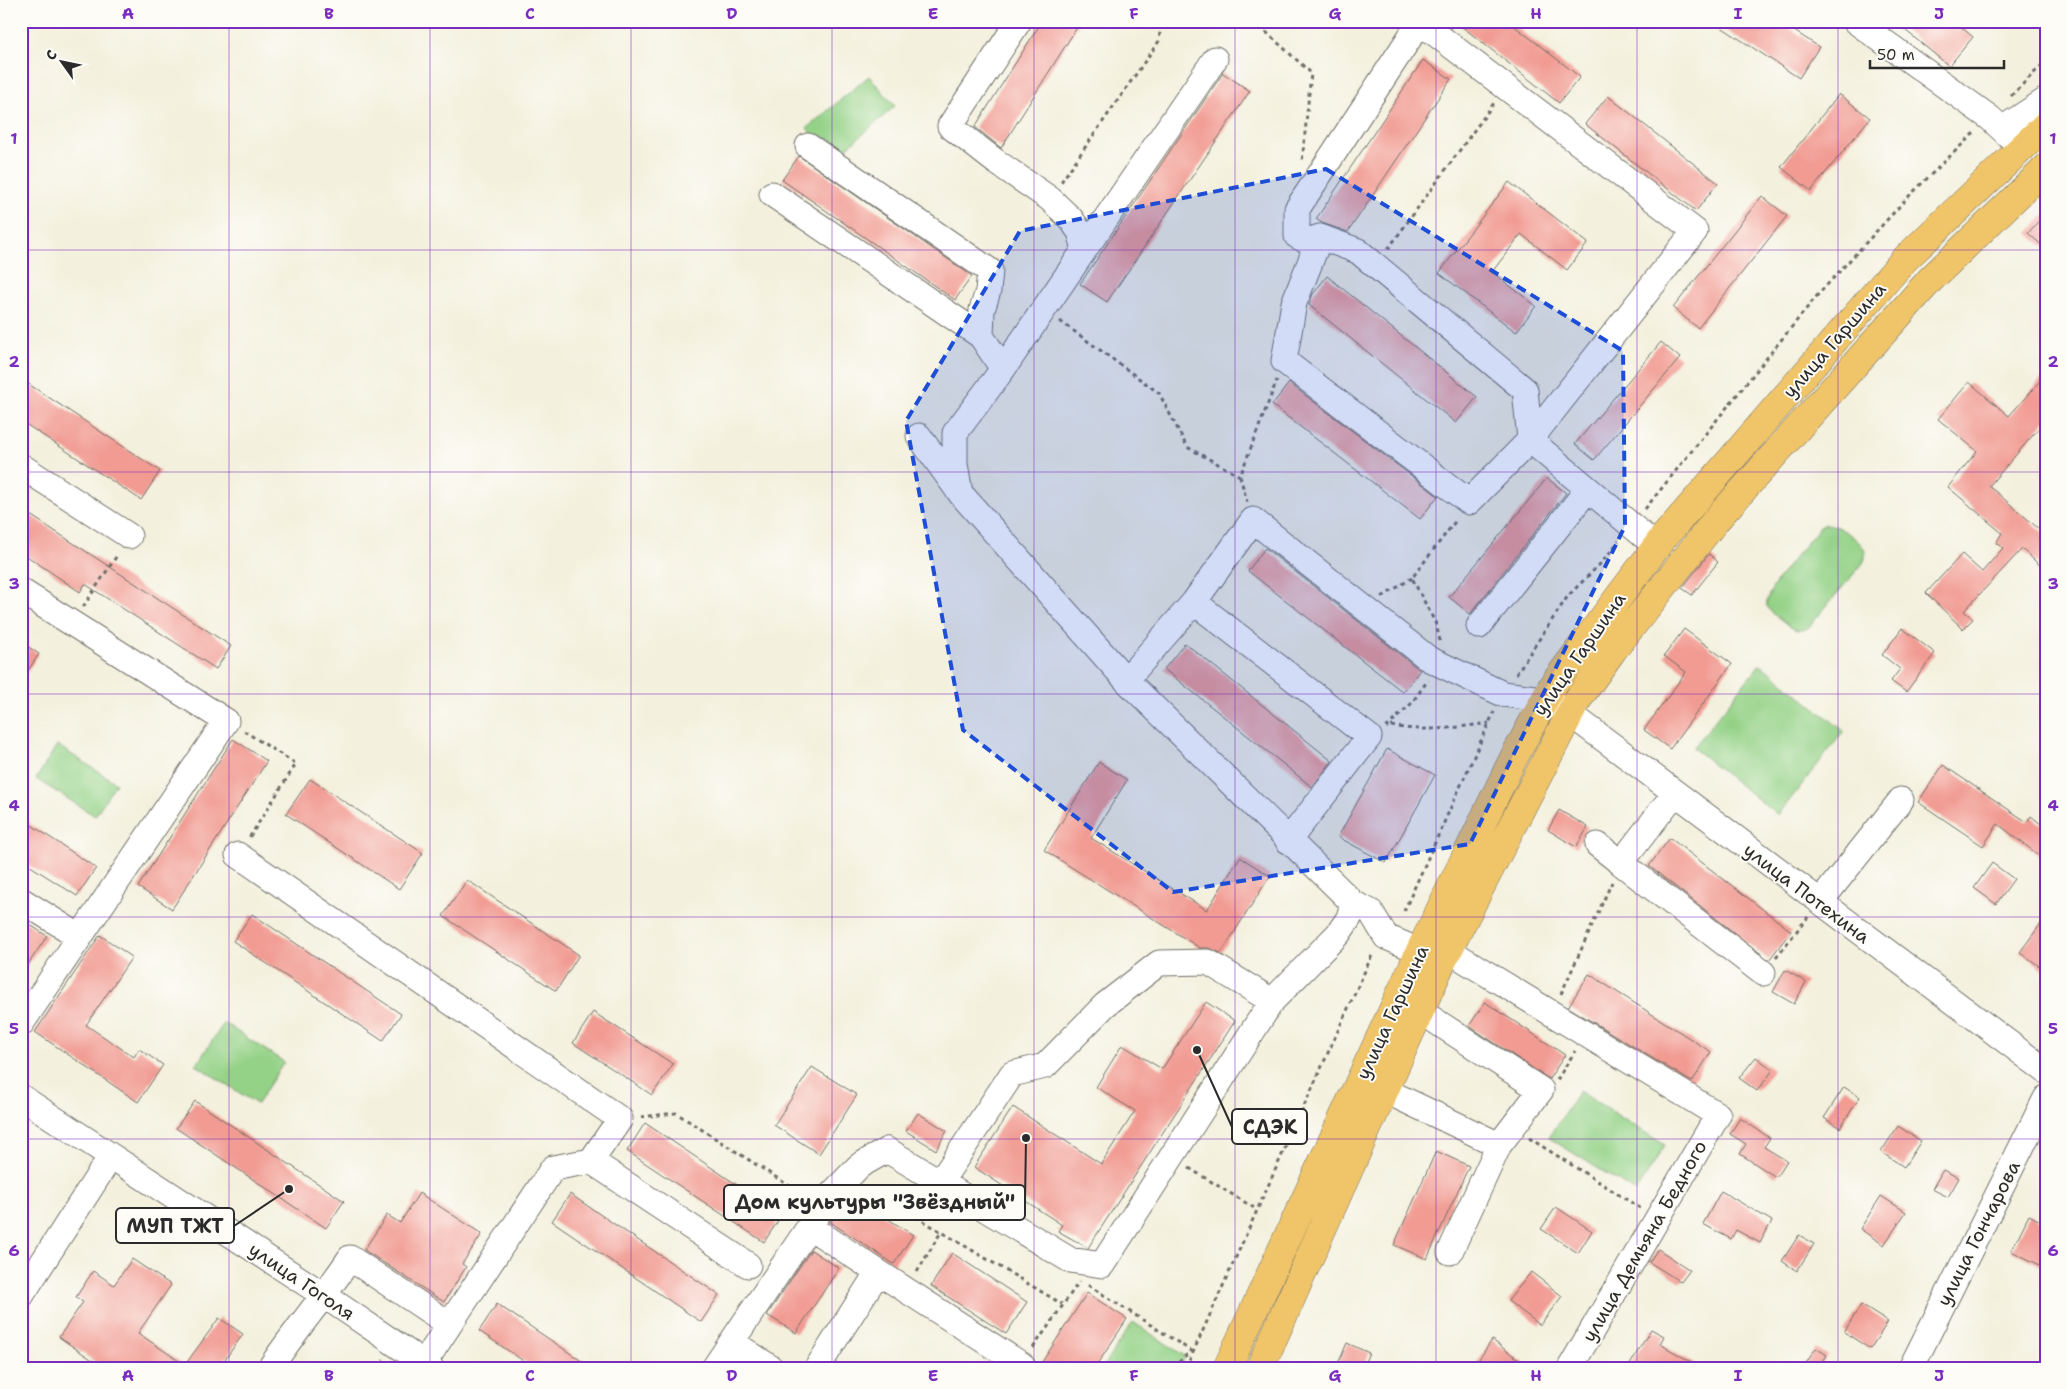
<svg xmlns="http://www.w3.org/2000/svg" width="2067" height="1389" font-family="'Shantell Sans',sans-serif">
<rect width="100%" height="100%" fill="#fdfcf7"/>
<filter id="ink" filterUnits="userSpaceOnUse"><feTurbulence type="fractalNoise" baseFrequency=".02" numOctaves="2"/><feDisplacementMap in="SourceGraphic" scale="10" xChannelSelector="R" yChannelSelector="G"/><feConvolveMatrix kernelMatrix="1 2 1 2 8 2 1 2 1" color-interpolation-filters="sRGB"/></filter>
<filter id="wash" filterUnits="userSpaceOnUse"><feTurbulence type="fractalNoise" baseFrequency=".0096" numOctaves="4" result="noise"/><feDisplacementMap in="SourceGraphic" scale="20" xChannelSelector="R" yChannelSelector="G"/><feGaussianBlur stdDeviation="1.12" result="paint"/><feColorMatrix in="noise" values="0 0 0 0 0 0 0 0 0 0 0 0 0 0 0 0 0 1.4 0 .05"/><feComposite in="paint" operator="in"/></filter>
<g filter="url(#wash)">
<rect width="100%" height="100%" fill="#f3f0dd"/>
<!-- green -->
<path fill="#94d287" stroke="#607e59" d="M869 76 895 106 834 159 807 128Z
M1826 524C1837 524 1861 540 1865 551 1866 555 1865 559 1863 563L1808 628C1797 633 1793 629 1784 622 1779 618 1770 613 1767 606 1762 592 1810 540 1820 527Z
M1760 664 1844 731 1778 815 1693 748Z
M57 745 116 783 95 816 36 779Z
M224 1023 284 1062 257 1104 196 1065Z
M1579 1091 1665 1145 1636 1192 1549 1138Z
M1133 1322 1185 1356 1179 1368H1102Z"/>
<g id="blocks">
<!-- building -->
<path fill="#f19b93" d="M1042 21H1081L1001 148 975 127Z
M1455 21H1508L1580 77 1559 103Z
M1712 21H1779L1819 47 1799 78Z
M1894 21H1954L1973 37 1949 66Z
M1423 60 1451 79 1348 232 1322 223 1316 219Z
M1223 73 1250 91 1107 302 1080 284Z
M1839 94 1870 118 1811 191 1781 167Z
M1608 96 1718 183 1696 211 1585 124Z
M799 156 972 276 955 300 782 180Z
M1509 182 1588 243 1567 270 1521 234 1492 272 1536 306 1516 332 1439 273Z
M1762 196 1787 216 1698 328 1673 308Z
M2046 213V249L2028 233Z
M1327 276 1477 397 1456 423 1309 305 1313 294Z
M1661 342 1680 358 1594 460 1575 444Z
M2046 374V420L1989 486 2046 535V571L2022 549 1964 611 1973 619 1963 629 1926 593 1962 554 1982 572 2003 548 1996 543 2002 533 1948 487 1977 451 1938 419 1969 382 2009 416Z
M21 379 160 471 141 500 21 421Z
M1289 383 1438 496 1420 519 1272 405Z
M1547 478 1566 493 1470 614 1449 597Z
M21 509 231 646 216 669 85 584 80 592 21 552Z
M1265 548 1420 670 1403 692 1248 571Z
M1709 554 1718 562 1692 595 1682 588Z
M1902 628 1935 653 1906 692 1891 681 1900 669 1882 655Z
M1684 629 1732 664 1670 749 1644 730 1686 672 1664 656Z
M21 642 39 654 21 681Z
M1185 643 1332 761 1312 787 1164 669Z
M233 739 267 761 172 909 138 887Z
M1387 749 1435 775 1386 863 1338 837Z
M1099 762 1127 780 1091 838 1207 910 1240 857 1270 876 1221 953 1208 948H1200L1044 850Z
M1943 765 2027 822 2031 816 2046 828V861L1998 824 1983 846 1918 802Z
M310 779 423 853 399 889 286 814Z
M1559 810 1588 827 1576 847 1548 830Z
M21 818 96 868 77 896 21 860Z
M1670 838 1791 931 1769 960 1649 866Z
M1992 863 2014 879 1996 904 1974 888Z
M467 880 579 955 556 991 443 916Z
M252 914 401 1014 383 1041 233 941Z
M2046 917V971L2020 952Z
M21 919 47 936 21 975Z
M100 935 132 957 86 1025 134 1057 139 1049 163 1065 138 1102 35 1032Z
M1785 970 1806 982 1794 1004 1773 992Z
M1589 974 1711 1052 1692 1082 1568 1007Z
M1206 1002 1235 1021 1088 1248 1058 1231 1062 1225 974 1167 1013 1107 1101 1164 1135 1111 1096 1087 1122 1045 1162 1069Z
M1485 1002 1565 1055 1549 1079 1469 1026Z
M593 1012 673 1064 652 1095 573 1043Z
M1756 1057 1773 1070 1757 1091 1739 1078Z
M812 1067 857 1095 819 1154 774 1125Z
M1844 1087 1860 1097 1840 1128 1824 1118Z
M195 1101 344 1201 326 1228 176 1128Z
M918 1113 947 1131 936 1150 906 1131Z
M1740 1118 1770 1138 1764 1147 1787 1161 1776 1177 1740 1154 1746 1144 1730 1134Z
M645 1123 782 1215 764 1242 627 1151Z
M1898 1126 1921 1141 1904 1167 1881 1152Z
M1436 1151 1469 1166 1427 1259 1394 1245Z
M1943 1170 1959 1178 1948 1197 1932 1189Z
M1721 1191 1772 1221 1760 1243 1736 1230 1731 1239 1703 1224Z
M419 1193 482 1234 462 1264 466 1267 444 1302 364 1250 387 1215 400 1223Z
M570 1194 719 1295 701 1322 552 1221Z
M851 1195 913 1235 894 1264 830 1222 841 1205Z
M1881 1196 1906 1212 1884 1245 1860 1229Z
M1556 1207 1592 1231 1578 1253 1541 1229Z
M2029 1215 2046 1224V1268L2011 1251Z
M1799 1235 1814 1244 1797 1271 1782 1261Z
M1658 1249 1690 1270 1681 1282 1649 1262Z
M811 1250 839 1268 796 1333 767 1315Z
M952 1253 1027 1302 1006 1334 931 1286Z
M132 1259 171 1285 138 1333 185 1365 219 1318 243 1334 219 1368H104L59 1337 83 1302 76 1297 93 1271 114 1285Z
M1531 1272 1562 1296 1540 1325 1508 1301Z
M1087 1293 1127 1319 1095 1368H1038Z
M497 1304 592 1368H534L479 1331Z
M1861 1305 1888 1322 1870 1349 1844 1332Z
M1651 1329 1664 1336 1660 1344 1702 1368H1628Z
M1492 1340 1531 1368H1473Z
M1347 1343 1369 1353 1362 1368H1336Z
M1816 1348 1827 1355 1819 1368H1803Z"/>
</g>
</g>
<g filter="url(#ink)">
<use href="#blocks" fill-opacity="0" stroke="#717069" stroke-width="1"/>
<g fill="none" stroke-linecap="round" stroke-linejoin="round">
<defs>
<path id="minor" d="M1019 21 950 126 995 161 1050 199 1071 219 1080 232 1085 249
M1855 21 1990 118 2021 147
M1420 22 1695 231 1530 440 1469 502 1284 361 1294 303 1320 237 1358 251 1525 390 1530 440 1657 547
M1215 59 1003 369 955 433V464L960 493 1126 680 1353 903 1371 912 1386 937 1420 951
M2002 129 2046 100
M808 146 990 271 988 291 982 310 981 336
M772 194 981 336 1003 369
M1320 237 1307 241 1297 236V209L1420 22 1419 21
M919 436 957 489
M21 466 129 536
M21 591 226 721 21 1024
M1194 602 1369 737 1288 841
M1479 626 1588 489
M1126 680 1194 602 1253 520 1429 659 1503 694 1544 699 1569 713 2046 1071
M1675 793 1621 863 1763 973
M1598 845 1621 863
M238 855 620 1119 591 1161 553 1168 424 1363
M21 900 80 937
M1820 902 1901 800
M1448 950 1718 1115 1570 1368
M1420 1011 1541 1090 1499 1145 1450 1252
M1384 1090 1499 1145
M21 1097 325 1296 431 1368
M591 1161 748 1265
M941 1181 1012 1074 1045 1066 1105 1005 1159 963 1208 962 1272 1001
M810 1227 878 1272
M21 1296 111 1156
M732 1342 771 1368
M270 1368C295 1330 325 1296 350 1258L449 1324
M714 1368 830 1196 859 1166 887 1150 1070 1260 1102 1265 1272 1001 1338 934 1349 918 1353 903
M817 1368 878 1272 1022 1365 1020 1368
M1911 1368 2046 1098"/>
<path id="major" d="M1227 1368 1420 951 1512 761 1552 686 1663 538 1904 260 2046 125
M1260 1368 1442 962 1576 702 1613 650 1716 520 1931 279 2046 168"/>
</defs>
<!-- minor casing -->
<use href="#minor" stroke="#717069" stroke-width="27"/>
<!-- major casing -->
<use href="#major" stroke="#717069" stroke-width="29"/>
<!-- path -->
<path stroke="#717069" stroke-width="3" stroke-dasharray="4 4" stroke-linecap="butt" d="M1254 21 1311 73 1302 163
M2011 96 2046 61
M1061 182 1159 41 1160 32 1159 21
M1388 249 1494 103
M1060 321 1159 393 1187 447 1240 476 1277 380
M1240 476 1247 502
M1645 509 1815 298 1909 196 1975 132
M1382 597 1412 578
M83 607 118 554
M1440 641 1436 624 1412 578 1457 519
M1516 674 1568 596 1603 561 1619 541
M1391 726C1424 732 1455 728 1489 723
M1386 728 1411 704 1428 680
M244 731 296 764 249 838
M1404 911 1494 712
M1776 957 1808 917
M1561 994 1612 882
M1557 1080 1575 1051
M641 1117 676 1113 805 1196
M1529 1138 1640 1208
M1189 1168 1256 1209
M868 1188 1062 1304
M917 1272 941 1232
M1088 1285 1193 1352
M1033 1348 1079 1282
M380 1368 384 1360
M1173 1368 1185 1356 1193 1352
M1186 1368 1373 953"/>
<!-- minor -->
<use href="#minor" stroke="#fff" stroke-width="25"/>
<!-- major -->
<use href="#major" stroke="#f0c469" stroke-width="28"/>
</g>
</g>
<!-- marked area -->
<path fill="#1d4ed8" fill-opacity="0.2" stroke="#1d4ed8" stroke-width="4" stroke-dasharray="10 6" stroke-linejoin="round" d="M1326 169 1623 351 1625 526 1470 844 1173 892 963 730 906 421 1020 231Z"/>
<!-- grid -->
<path fill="none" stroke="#7b2cbf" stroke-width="1" stroke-opacity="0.55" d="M229 21V1368M430 21V1368M631 21V1368M832 21V1368M1034 21V1368M1235 21V1368M1436 21V1368M1637 21V1368M1838 21V1368M21 250H2046M21 472H2046M21 694H2046M21 917H2046M21 1139H2046"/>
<g text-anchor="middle" stroke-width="4" stroke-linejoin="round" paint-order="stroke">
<!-- street labels -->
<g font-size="19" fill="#2b2b2b" stroke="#fdfcf7">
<text transform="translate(1834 340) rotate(-49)" y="7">улица Гаршина</text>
<text transform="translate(1579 654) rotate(-55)" y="7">улица Гаршина</text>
<text transform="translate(1807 893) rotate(37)" y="7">улица Потехина</text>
<text transform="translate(1392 1012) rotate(-65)" y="7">улица Гаршина</text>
<text transform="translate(1978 1233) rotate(-63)" y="7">улица Гончарова</text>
<text transform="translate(1644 1241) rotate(-60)" y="7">улица Демьяна Бедного</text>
<text transform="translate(302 1281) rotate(34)" y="7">улица Гоголя</text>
</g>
</g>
<!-- callouts -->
<path fill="none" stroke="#2b2b2b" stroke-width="2" d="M1197 1050L1232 1127M1026 1138L1025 1202M289 1189L234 1226"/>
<g fill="#2b2b2b" stroke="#fdfcf7" stroke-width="2">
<circle cx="1197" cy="1050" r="5"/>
<circle cx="1026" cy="1138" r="5"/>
<circle cx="289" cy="1189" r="5"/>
</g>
<g fill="#fdfcf7" stroke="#2b2b2b" stroke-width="2">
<rect x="1232" y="1109" width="75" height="35" rx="5"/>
<rect x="724" y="1185" width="301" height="35" rx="5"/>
<rect x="116" y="1208" width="118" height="35" rx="5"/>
</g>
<g font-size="20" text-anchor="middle" font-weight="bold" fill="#2b2b2b">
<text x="1270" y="1134">СДЭК</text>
<text x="875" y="1209">Дом культуры "Звёздный"</text>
<text x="175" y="1233">МУП ТЖТ</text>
</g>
<!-- margin -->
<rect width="2067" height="1389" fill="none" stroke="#fdfcf7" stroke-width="55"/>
<!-- north arrow -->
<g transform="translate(62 62) rotate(303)" stroke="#fdfcf7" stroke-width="4" paint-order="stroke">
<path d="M0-4L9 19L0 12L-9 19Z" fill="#2b2b2b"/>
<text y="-8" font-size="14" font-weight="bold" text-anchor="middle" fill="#2b2b2b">С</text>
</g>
<!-- scale -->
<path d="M1870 60v8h134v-8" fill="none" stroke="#2b2b2b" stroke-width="2.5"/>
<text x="1877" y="60" font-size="15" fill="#2b2b2b" stroke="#fdfcf7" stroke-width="4" paint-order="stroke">50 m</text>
<rect x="28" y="28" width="2012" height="1334" fill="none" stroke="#7b2cbf" stroke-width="2"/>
<g font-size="16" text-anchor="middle" font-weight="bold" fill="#7b2cbf">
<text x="128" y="19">A</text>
<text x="329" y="19">B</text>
<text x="530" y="19">C</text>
<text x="732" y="19">D</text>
<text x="933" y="19">E</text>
<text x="1134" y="19">F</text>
<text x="1335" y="19">G</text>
<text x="1536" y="19">H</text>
<text x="1738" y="19">I</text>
<text x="1939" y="19">J</text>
<text x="14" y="144">1</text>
<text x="2053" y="144">1</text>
<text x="14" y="367">2</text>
<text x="2053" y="367">2</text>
<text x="14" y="589">3</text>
<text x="2053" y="589">3</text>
<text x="14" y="811">4</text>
<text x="2053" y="811">4</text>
<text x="14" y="1034">5</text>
<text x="2053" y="1034">5</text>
<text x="14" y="1256">6</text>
<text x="2053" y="1256">6</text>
<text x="128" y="1381">A</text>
<text x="329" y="1381">B</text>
<text x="530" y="1381">C</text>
<text x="732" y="1381">D</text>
<text x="933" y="1381">E</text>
<text x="1134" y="1381">F</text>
<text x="1335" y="1381">G</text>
<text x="1536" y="1381">H</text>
<text x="1738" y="1381">I</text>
<text x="1939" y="1381">J</text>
</g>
</svg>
